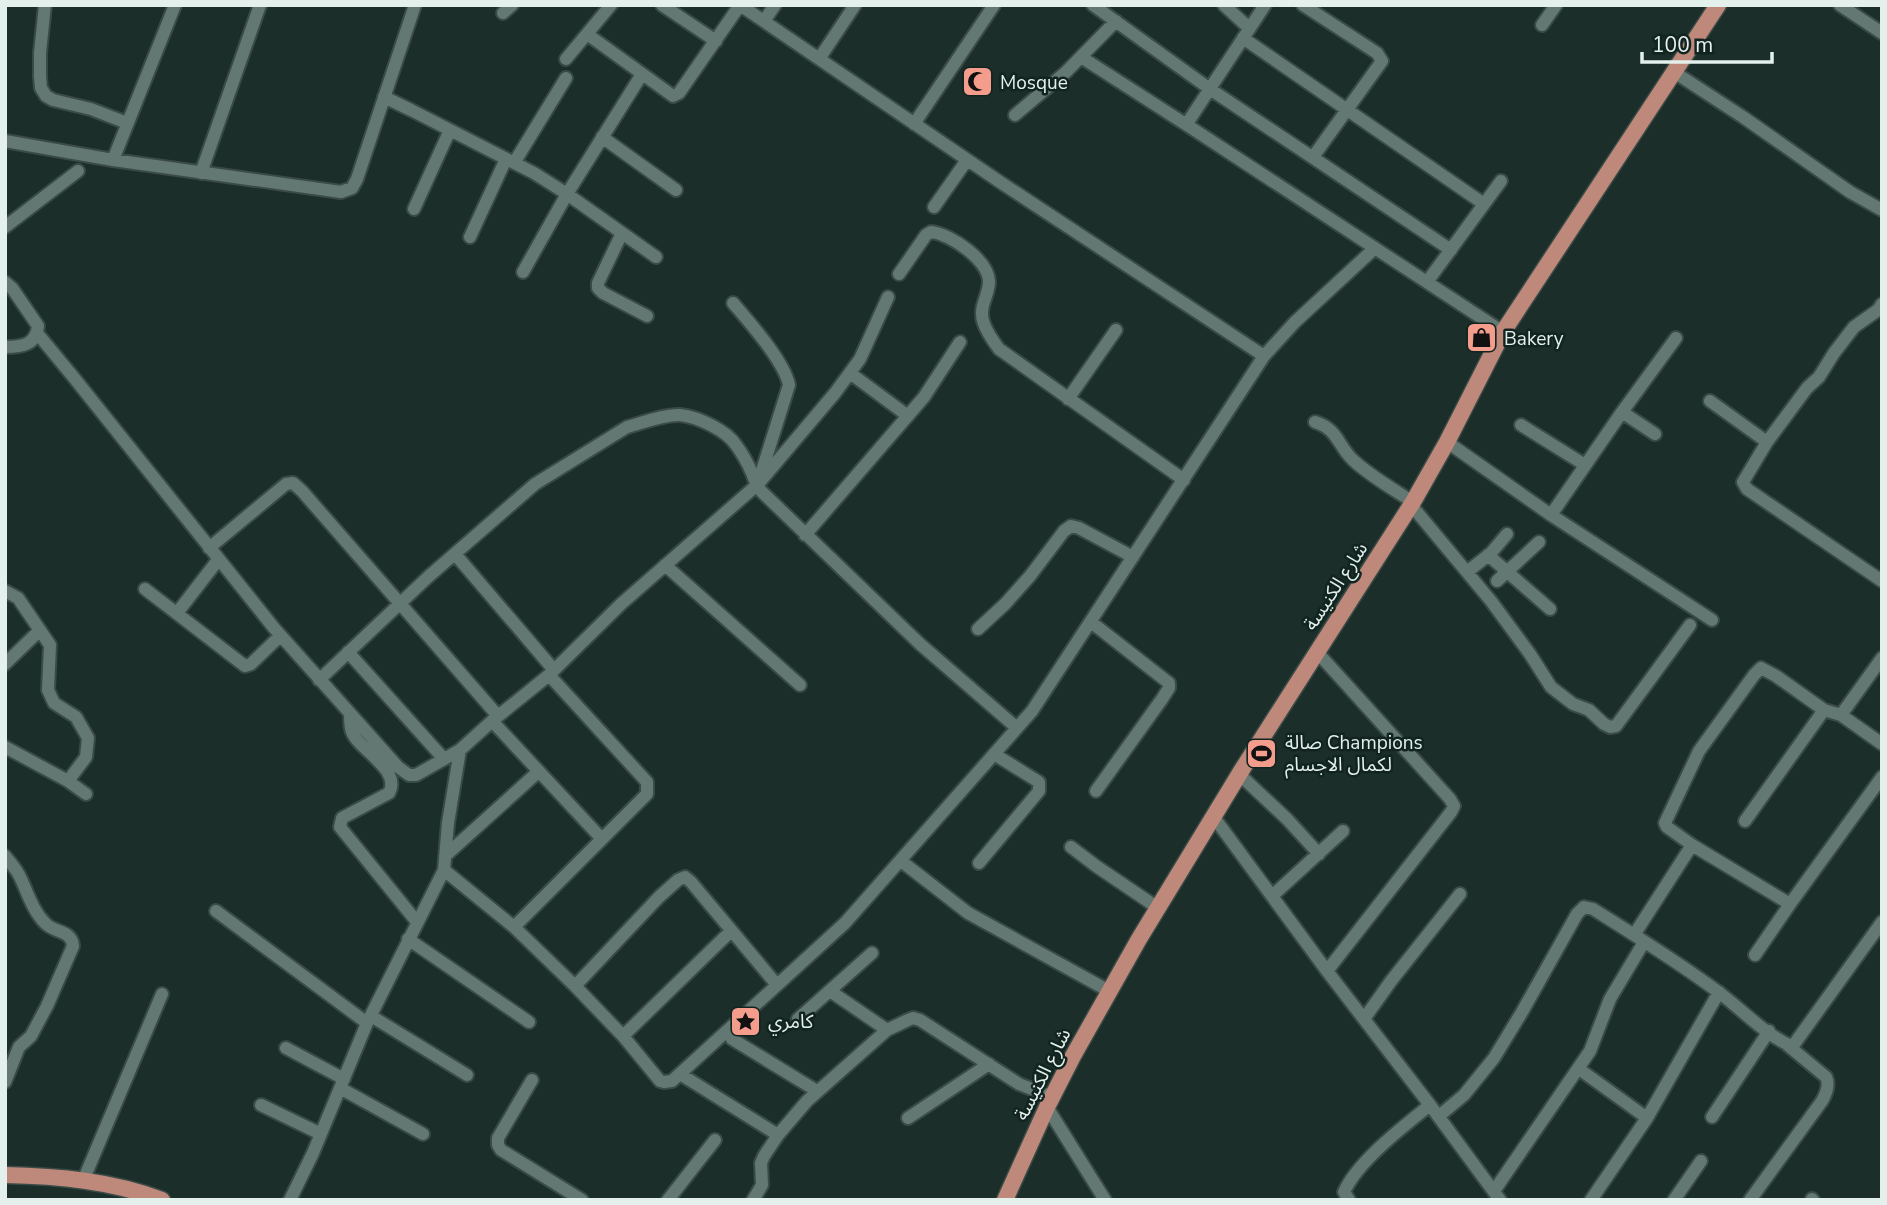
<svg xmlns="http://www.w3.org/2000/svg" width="1887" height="1205" font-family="'Nunito Sans','Noto Sans Arabic',sans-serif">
<rect width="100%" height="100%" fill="#1b2e29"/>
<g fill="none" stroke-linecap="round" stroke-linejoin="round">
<defs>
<path id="minor" d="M45 5 40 53V77L41 88 46 96 53 100 91 109 127 123
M662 5 716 41
M740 5 1000 182 1264 356
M1093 5 1210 89 1451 250
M1224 5 1249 28
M1265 5 1188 122 1190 127 1503 332
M1303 5 1377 53 1382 61 1313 157
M1840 5 1882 33
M503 13 512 5
M764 21 775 5
M1542 25 1556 5
M587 34 673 96 679 93 740 5
M1243 38 1484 204
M1081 57 1190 127
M566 59 611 5
M819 59 855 5
M1674 72 1743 117 1850 192 1882 210
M384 97 411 110 534 173 567 194 656 257
M1015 115 1066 72 1116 21
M914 124 994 5
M602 137 676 190
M5 141 113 160 341 192 352 188 357 179 415 5
M113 160 175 5
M514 163 566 78
M201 173 260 5
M934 207 967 160
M414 209 450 130
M5 227 78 171
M622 233 598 283V288L603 293 647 316
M470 237 506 159
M523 272 567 194 642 74
M899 274 926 235 931 232C951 234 990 261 989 283 988 297 979 306 983 321 986 331 993 341 999 349L1184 480
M5 282 12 288 38 326C36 345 22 347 5 347
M1427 282 1501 181
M733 303C750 323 784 361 789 385L760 477
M1882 304 1878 310 1854 327 1834 353 1819 377 1807 388 1767 442 1743 482 1747 489 1882 581
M37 333 75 379 274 628 398 767 409 775H416L460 750 492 721 549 675 621 604 758 484 835 393 860 359 888 297
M850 373 908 416
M1068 399 1116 330
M1710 401 1767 442
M1622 412 1655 434
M1315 422C1338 429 1338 446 1353 460 1370 476 1393 489 1413 502
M1521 425 1585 465
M1447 442 1551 515 1712 620
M1411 505 1491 601 1530 654 1551 687 1573 704 1589 710 1604 724 1610 727 1616 726 1690 625
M1551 515 1622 412 1676 338
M805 535 924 397 960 342
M209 548 286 484 293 483 302 491 498 716
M455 554 554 670
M1488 555 1550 609
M665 565 800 685
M1467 572 1491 553 1507 534
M1497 581 1539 542
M145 589 245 666 251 664 280 636
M5 591 18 598 50 645 48 690 54 703 76 717 88 738 86 757 68 781
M177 613 218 560
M1091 622 1169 683V688L1162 699 1096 791
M978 629 1005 604 1030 576 1064 531 1071 526 1079 528 1133 557
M348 652 444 759
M1317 652 1450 799 1454 806 1451 812 1327 971
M5 664 40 630
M319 680 428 577 535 484 627 427C642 423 665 414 680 415 698 417 726 430 736 445 742 453 748 464 752 473 755 481 756 486 762 492L920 644 1017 728
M350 714C350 719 350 727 352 732 359 750 402 770 389 793L342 818 340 827 417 922
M1841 715 1882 658
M492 721 602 839
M1882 744 1841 715 1824 710 1776 676 1761 668 1754 675 1699 751 1665 823 1667 827 1692 845 1790 904 1882 777
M5 747 68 781 86 794
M1239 774 1287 819 1319 854
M1213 816 1327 971 1430 1105 1500 1200
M1745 821 1824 710
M1071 847 1096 866 1158 908
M5 856C11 863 18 871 21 879 28 894 33 911 45 923 54 933 72 930 73 946L47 1006 31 1036 19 1047 5 1082
M445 856 538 772
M901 861 968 913 1109 991
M979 863 1039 791V782L994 754
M444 870 514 927 575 986 623 1036 660 1081 664 1082 672 1081 845 923 1032 711 1264 356 1295 322 1375 248
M1272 896 1343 831
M216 911 367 1023
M514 927 647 794V782L549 675
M1634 935 1692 845
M408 939 529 1022
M1755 955 1790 904
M575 986 659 897 678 880 685 877 691 882 777 985
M830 991 887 1030
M371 1016 467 1075
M798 1019 872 953
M1364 1019 1391 981 1460 894
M623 1036 731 931
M732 1039 817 1091
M286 1048 344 1079
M1579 1069 1647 1118
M680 1074 778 1135
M532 1080 498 1138V1145L501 1150 582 1200
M340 1088 423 1134
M261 1105 321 1134
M1047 1107 1105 1200
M1439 1116 1464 1095 1494 1058 1522 1012 1577 914 1584 907 1593 909C1636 936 1680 963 1721 994 1742 1010 1766 1035 1791 1046L1795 1043 1882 922
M1712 1117 1769 1031
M908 1118 989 1064
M83 1181 162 994
M1494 1191 1590 1051 1610 999 1644 942
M1812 1199 1813 1200
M290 1200 313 1153 367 1023 444 870 448 823 460 750
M668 1200 715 1140
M753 1200 762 1185 761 1163 764 1156 778 1135 807 1101 887 1030 908 1020 913 1018 920 1020 1019 1084 1052 1097
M1349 1200 1344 1192C1358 1161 1404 1126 1430 1105
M1591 1200 1647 1118 1719 992
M1674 1200 1701 1161
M1750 1200 1822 1101C1826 1094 1830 1085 1826 1077L1785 1043"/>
<path id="major" d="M5 1175C58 1176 112 1181 162 1200
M1005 1200 1047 1107 1073 1056 1139 939 1243 768 1413 502 1447 442 1503 332 1718 5"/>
</defs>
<!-- minor casing -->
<use href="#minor" stroke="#3a4a46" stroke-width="16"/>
<!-- major casing -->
<use href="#major" stroke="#3a4a46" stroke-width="19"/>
<!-- minor -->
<use href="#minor" stroke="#637872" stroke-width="12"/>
<!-- major -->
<use href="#major" stroke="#be887a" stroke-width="16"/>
</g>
<!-- icons -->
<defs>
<symbol id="mosque-square" viewBox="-11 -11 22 22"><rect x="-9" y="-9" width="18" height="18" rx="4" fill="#f49d8d" stroke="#122420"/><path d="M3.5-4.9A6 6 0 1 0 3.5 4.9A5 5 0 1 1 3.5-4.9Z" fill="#111"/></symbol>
<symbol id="shop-square" viewBox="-11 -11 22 22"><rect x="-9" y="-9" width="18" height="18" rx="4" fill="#f49d8d" stroke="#122420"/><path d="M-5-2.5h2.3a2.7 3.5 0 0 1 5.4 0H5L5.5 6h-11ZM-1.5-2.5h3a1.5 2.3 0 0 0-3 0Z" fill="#111"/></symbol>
<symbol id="stadium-square" viewBox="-11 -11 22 22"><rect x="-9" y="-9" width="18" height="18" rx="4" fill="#f49d8d" stroke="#122420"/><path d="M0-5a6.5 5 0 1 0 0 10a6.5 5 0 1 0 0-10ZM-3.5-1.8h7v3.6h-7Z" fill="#111"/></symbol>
<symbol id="sight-square" viewBox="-11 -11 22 22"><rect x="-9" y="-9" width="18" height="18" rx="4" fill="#f49d8d" stroke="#122420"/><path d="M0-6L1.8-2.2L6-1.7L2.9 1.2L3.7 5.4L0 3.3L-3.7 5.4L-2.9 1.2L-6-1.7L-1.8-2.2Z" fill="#111"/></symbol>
</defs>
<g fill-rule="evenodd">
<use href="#mosque-square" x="960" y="64" width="35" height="35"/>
<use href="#shop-square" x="1464" y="320" width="35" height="35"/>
<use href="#stadium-square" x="1244" y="736" width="35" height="35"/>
<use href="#sight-square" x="728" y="1004" width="35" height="35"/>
</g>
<g text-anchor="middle" stroke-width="5" stroke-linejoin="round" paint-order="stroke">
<!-- poi labels -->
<g font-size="19" fill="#e4f0ec" stroke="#122420" text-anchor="start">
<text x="1000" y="89">Mosque</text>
<text x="1504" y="345">Bakery</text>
<text x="1285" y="749">صالة Champions<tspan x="1285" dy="22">لكمال الاجسام</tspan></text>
<text x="768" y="1028">كامري</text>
</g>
<!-- street labels -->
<g font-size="19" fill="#e4f0ec" stroke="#122420">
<text transform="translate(1335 586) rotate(-57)" y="7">شارع الكنيسة</text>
<text transform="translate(1042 1074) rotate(-63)" y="7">شارع الكنيسة</text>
</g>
</g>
<!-- border -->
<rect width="1887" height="1205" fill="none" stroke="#e4f0ec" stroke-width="14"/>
<!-- scale -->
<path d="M1642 52v10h130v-10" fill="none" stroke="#e4f0ec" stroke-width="3.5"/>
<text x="1652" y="52" font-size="21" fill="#e4f0ec" stroke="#122420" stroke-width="5" paint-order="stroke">100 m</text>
</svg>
